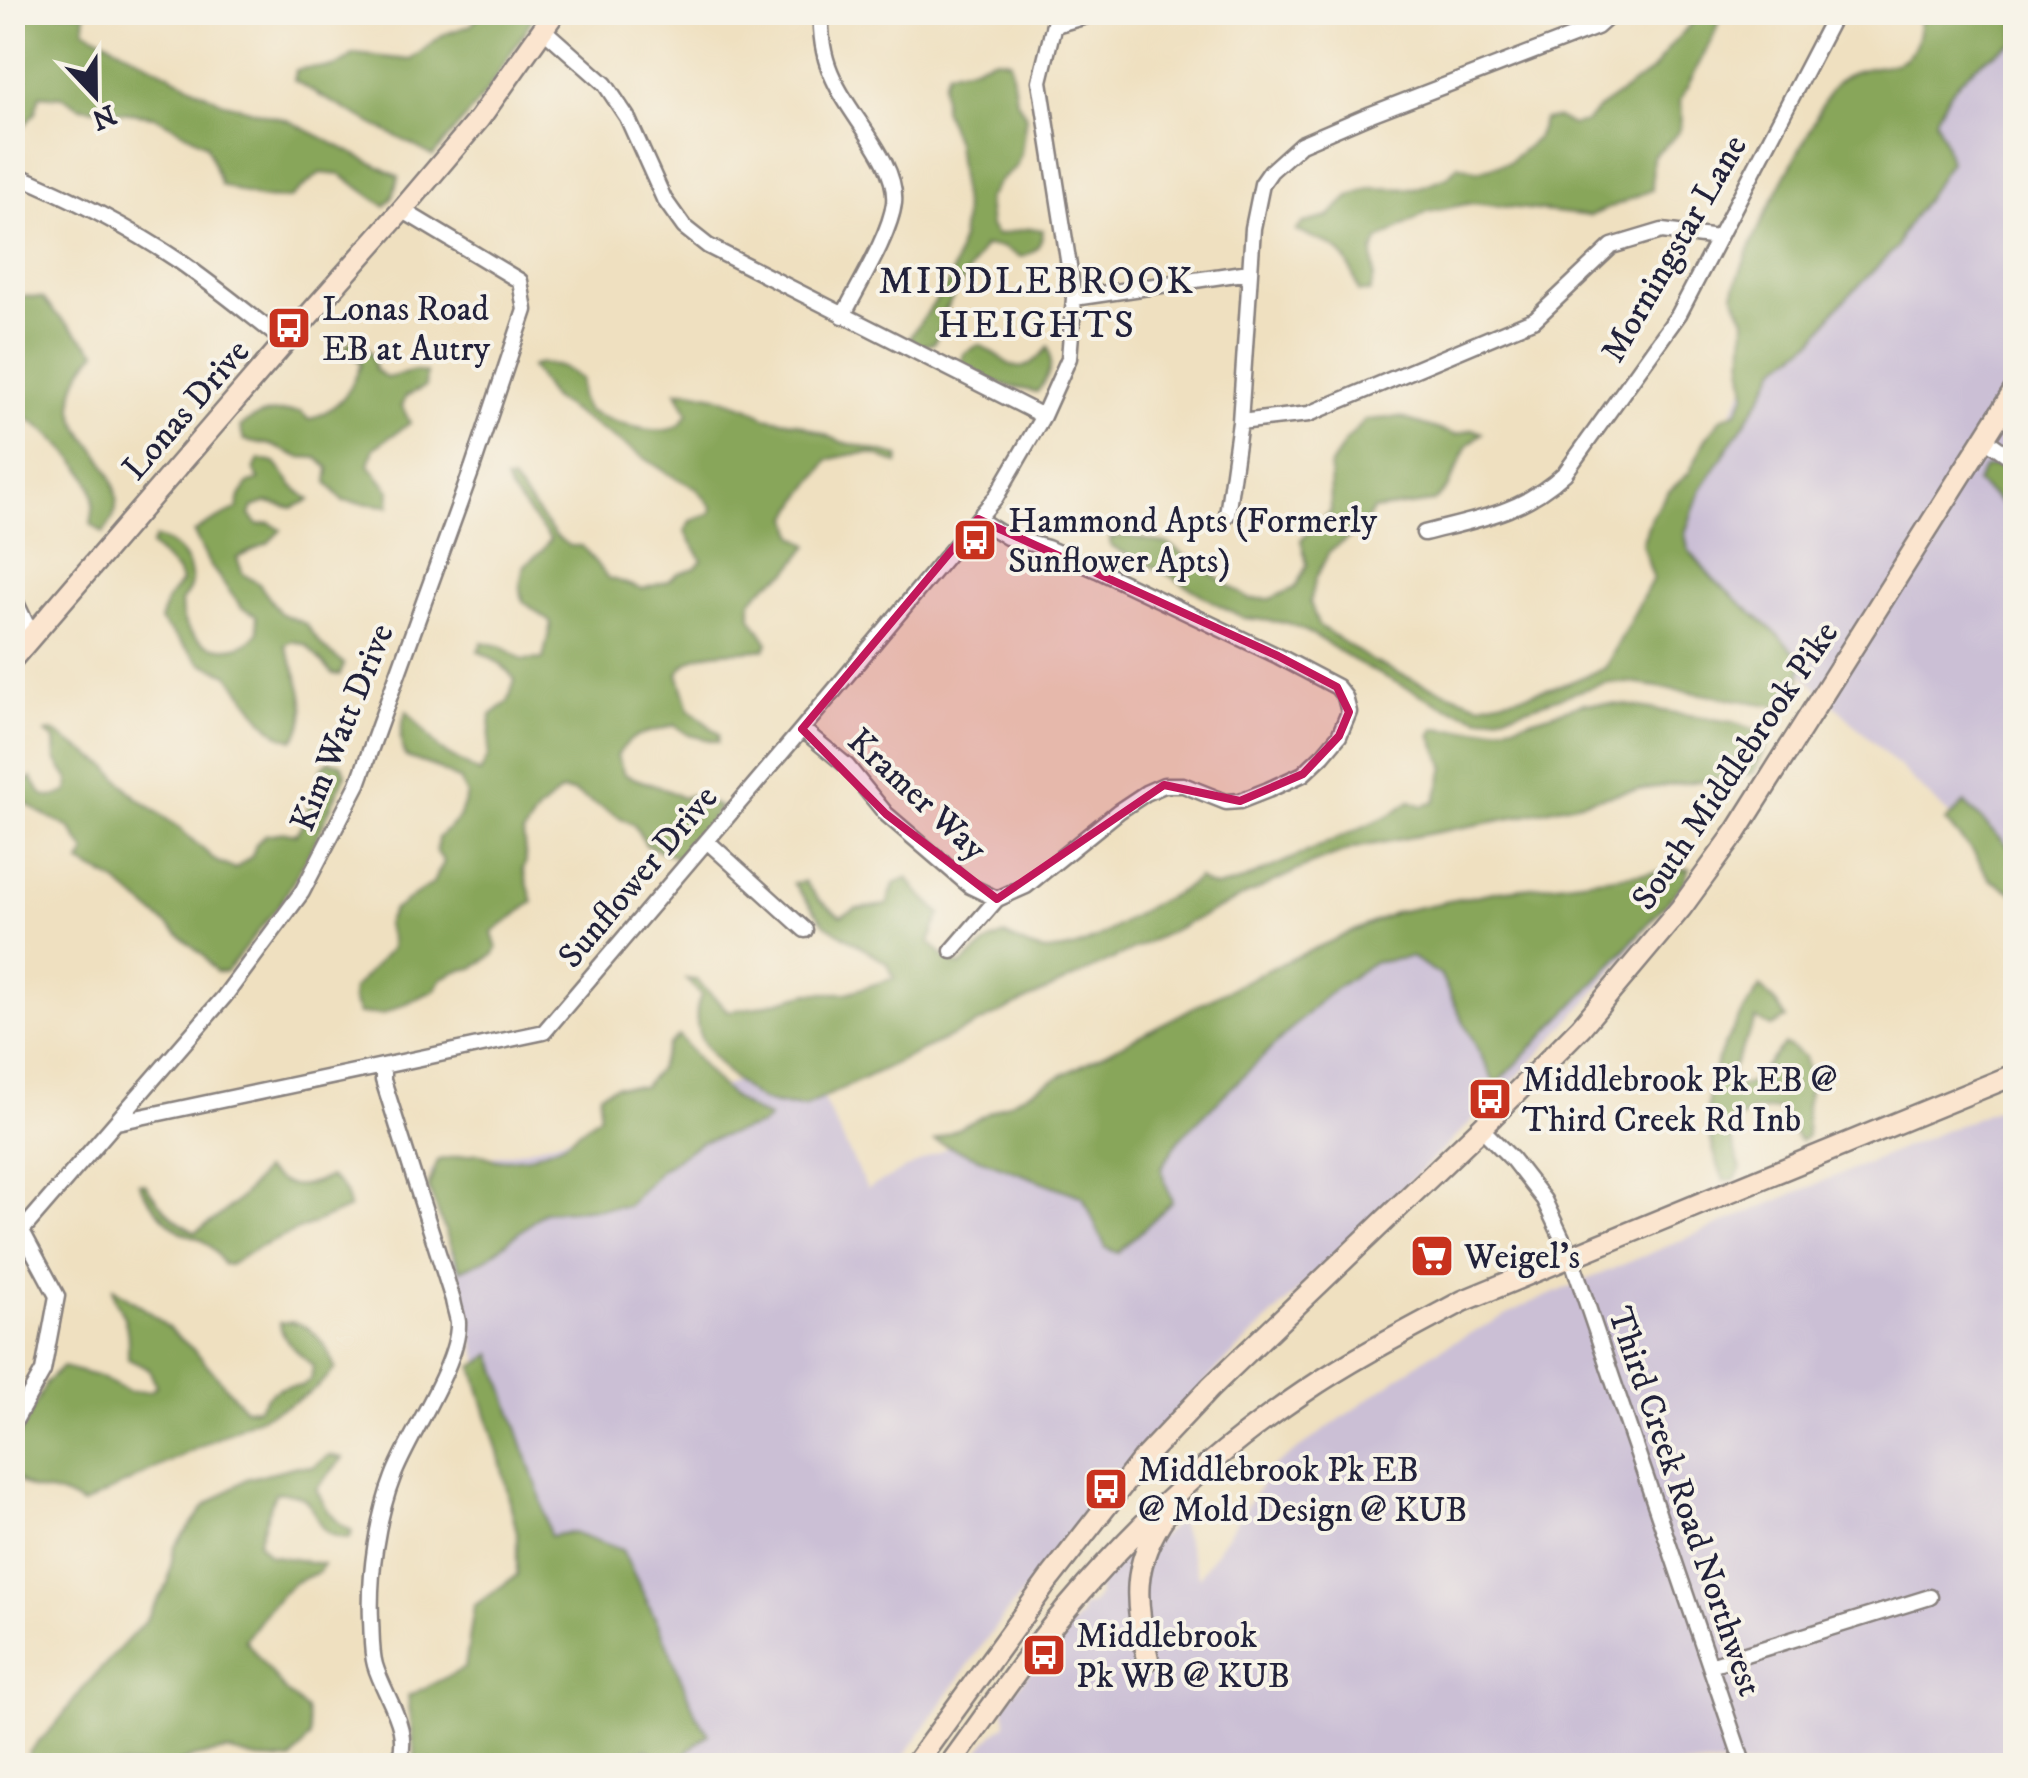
<svg xmlns="http://www.w3.org/2000/svg" width="2028" height="1778" font-family="'IM FELL DW Pica',serif">
<rect width="100%" height="100%" fill="#f7f3e8"/>
<filter id="ink" filterUnits="userSpaceOnUse"><feTurbulence type="fractalNoise" baseFrequency=".01" numOctaves="2"/><feDisplacementMap in="SourceGraphic" scale="20" xChannelSelector="R" yChannelSelector="G"/><feConvolveMatrix kernelMatrix="1 2 1 2 8 2 1 2 1" color-interpolation-filters="sRGB"/></filter>
<filter id="wash" filterUnits="userSpaceOnUse"><feTurbulence type="fractalNoise" baseFrequency=".0048" numOctaves="4" result="noise"/><feDisplacementMap in="SourceGraphic" scale="40" xChannelSelector="R" yChannelSelector="G"/><feGaussianBlur stdDeviation="2.25" result="paint"/><feColorMatrix in="noise" values="0 0 0 0 0 0 0 0 0 0 0 0 0 0 0 0 0 1.4 0 .05"/><feComposite in="paint" operator="in"/></filter>
<g filter="url(#wash)">
<rect width="100%" height="100%" fill="#efe0c0"/>
<!-- industrial -->
<path fill="#cbbfd5" d="M1942 13H2015V878L1663 541Z
M1672 879 1676 893 1597 990 1528 1066 1220 1367 1145 1445 999 1622 898 1765H570L481 1371 430 1171 531 1148 707 1093 802 1056 867 1189 1283 974Z
M2009 1104 2016 1118 2015 1765 966 1766 993 1734 1006 1724 1005 1704 1064 1625 1072 1626 1081 1615 1082 1607 1091 1605 1099 1595 1098 1585 1133 1547 1163 1535 1179 1520 1199 1577 1273 1467 1431 1354 1521 1307Z"/>
<!-- forest -->
<path fill="#88a65a" stroke="#55644a" stroke-width="2.5" d="M13 12 85 13 84 29 222 102 289 121 399 177 392 198 385 206 341 175 320 173 289 199 259 198 221 185 206 144 154 116 81 107 62 97 40 95 35 113 24 126 16 120C13 89 10 70 20 40L13 27Z
M483 12 536 13 485 94 433 156 322 97 294 80 296 70C325 61 327 78 354 54L411 60 442 35 471 25Z
M1699 13H1721L1718 27 1680 101C1687 134 1675 136 1653 156L1652 190 1590 216 1472 203 1428 212 1379 240 1373 252 1374 278 1370 292H1359C1344 247 1340 248 1296 231L1303 223 1328 217 1349 197 1372 188 1415 189 1447 177 1458 165 1477 171 1509 162 1537 138 1543 120 1557 118 1572 125 1586 122 1598 109 1652 71 1671 45 1698 17Z
M1921 13H2015V43C1975 62 1955 78 1935 119L1944 139 1950 162 1901 235 1897 247 1836 309 1815 339 1777 367 1761 398 1701 489 1685 533 1688 549 1713 579 1778 635 1803 661 1799 685 1783 707 1632 683H1605L1517 711 1481 718 1444 706 1361 665 1312 634 1288 623 1244 618 1215 603 1164 572 1111 547 1110 538 1126 536 1168 544 1249 599H1270L1295 588 1307 565 1301 540 1331 511 1330 467 1345 442 1366 420 1399 417 1456 435 1473 429 1482 433 1468 445 1448 488 1433 502 1373 510 1361 529 1329 552 1316 578 1310 602 1318 625 1372 661 1416 681 1480 704 1524 695 1568 683 1605 668 1653 578 1642 544 1651 516 1669 491 1689 473 1706 438 1721 418 1737 411 1746 393 1743 370 1745 319 1733 293C1751 237 1780 185 1808 134 1815 121 1824 97 1833 87 1868 47 1918 92 1921 13Z
M996 58 1010 60 1016 99 1026 116 1021 153 1016 167 999 181 987 199 990 226 996 235 1031 228 1043 230C1041 246 1036 252 1021 257L1001 247 984 246 943 313 939 333 934 343 920 346 910 340 911 335 950 281 961 240 964 213 956 142 943 109V83L948 71 967 68Z
M13 291 22 296 43 298 54 312 97 352C78 370 66 398 77 423 80 432 89 441 95 449 114 476 128 505 103 533L91 524C93 511 96 496 90 483 80 461 48 431 27 418L13 433Z
M354 339C369 347 373 353 375 370L387 378 415 371 426 373 425 387 406 396 402 406 410 423 374 448 369 465 390 491 389 506 343 501 327 482 329 468 317 458 299 457 271 445 244 440 240 427C258 411 278 411 301 412L309 420C342 406 348 395 361 364L345 346Z
M979 345C1012 360 1015 386 1048 347 1054 365 1049 377 1037 392L1003 385 960 368 964 353Z
M540 363 562 367 581 379 580 397 587 411C607 420 658 439 678 426 680 425 687 415 688 413L677 391H691L716 396 749 408 765 417 798 423 842 442 899 456 898 464C890 462 882 456 873 454 859 452 842 456 828 460 816 480 800 495 790 517L795 536 809 545 788 572 767 584 751 601V617L768 643 765 649C735 655 698 644 678 673L689 709 719 734 718 742 689 735 674 725C646 736 635 728 617 756L624 774C645 784 662 785 682 798L691 795 720 807 694 843 679 858 646 845 634 825 573 792 561 791 538 811 523 834 526 861 523 869 533 902 492 933 497 949 493 955 473 968 457 971 442 978 435 990 383 1014H359L352 999 353 989 391 948V939L386 924 392 911 432 884 444 862 436 851 438 838 459 818 467 795 459 780 432 766 406 757C398 742 400 726 407 711L440 750 480 773 488 757 491 715 508 702 515 680C506 667 493 658 478 651L482 642 500 646 523 660 543 659 551 623 523 601 520 585 524 566 542 551 550 539 511 492 505 481H512L556 536 569 546H582L608 578 642 589 669 581 678 573 695 568 702 560 685 531 691 521 711 513 712 507 696 488 669 474 552 398 531 367Z
M259 459 275 463 294 487 310 500 292 508 267 502 253 507 250 515 258 525 270 523 281 530 268 543 237 558 243 574 259 584 280 613 306 624 323 647 344 664 340 675 333 674 306 645 293 641 285 645C296 672 316 715 293 740L277 734 263 720 228 674 201 663 160 621 167 600 181 582 177 571 151 546 155 538C176 541 196 565 190 587 189 591 184 598 181 602 182 607 181 613 183 619 193 649 238 660 258 632L256 615 242 608 209 564 194 533C206 522 223 517 237 509L240 496 249 483 259 480 254 470Z
M1997 465 2015 479V515L1977 483 1984 468Z
M1584 703 1626 705 1732 722 1772 735 1753 773 1624 792 1507 819 1354 848 1307 866 804 1107C792 1105 776 1106 765 1101 745 1093 706 1054 699 1033 695 1020 696 1007 701 995L686 979 696 980 728 1011 757 1007 809 993H847L894 978 887 963 825 924 793 883 804 881 819 900 841 916 855 909 887 905 894 884 908 878 917 891 941 914 934 929 930 942 945 958 960 966 990 941 1004 935C1018 941 1033 951 1049 951 1087 952 1118 923 1150 906 1167 897 1183 892 1198 878 1213 891 1221 887 1239 882L1390 815 1410 801 1423 806 1435 802 1445 767 1431 735 1436 728C1487 736 1536 719 1584 703Z
M52 731 107 766 134 795 180 829 217 862 235 869 252 856 256 844 265 835 285 832 296 834 304 821 322 768 329 761 341 764 346 773 315 842 282 901 226 972H216L203 955 115 881 80 863 86 852 70 828 39 812 13 794V778L23 782 32 778C41 798 48 802 68 791L69 780 56 760 55 740 46 733Z
M1965 803 2015 853V894L1990 879 1973 852 1945 822Z
M1689 868 1684 883 1601 976 1496 1085 1440 975 1411 957 1372 963 1326 995 1180 1138 1161 1168 1172 1202 1118 1253 1106 1248 1083 1197 934 1141 1265 971 1396 912 1498 891Z
M1760 987 1776 1003 1786 1019 1771 1027 1756 1019 1731 1072 1737 1087 1750 1083 1784 1045 1790 1047 1804 1057 1811 1082 1806 1106 1807 1136 1801 1141 1797 1138 1779 1109 1752 1111 1731 1126 1733 1145 1741 1169 1735 1179 1724 1180C1689 1097 1714 1056 1760 987Z
M679 1036C705 1068 728 1104 769 1118L762 1125 701 1142 660 1170 627 1206 544 1212 486 1259 460 1270 428 1187 438 1160 478 1153 496 1160 528 1157 562 1144 599 1116 600 1093 616 1086 643 1087 659 1068 668 1045Z
M263 1170C290 1190 299 1189 329 1177 342 1184 347 1194 349 1208L257 1248 229 1265 223 1264C218 1255 212 1246 202 1240 196 1236 187 1236 180 1231 164 1220 147 1201 139 1183L145 1184C159 1205 173 1221 195 1232 219 1219 249 1193 263 1170Z
M113 1288 151 1313 197 1353 245 1409 258 1408C271 1389 280 1385 302 1386L311 1380 313 1366C301 1354 281 1341 280 1323 309 1316 328 1346 335 1369 305 1404 275 1409 236 1429 185 1454 134 1479 83 1505 75 1501 68 1496 59 1494 37 1490 30 1492 13 1475V1448L46 1383 62 1367 97 1376 129 1392 151 1391 156 1386 149 1369 128 1359C128 1345 129 1332 124 1318 120 1306 112 1300 113 1288Z
M492 1354 540 1495 550 1536 573 1532 622 1550 662 1632 696 1715 709 1734 670 1765H664L647 1749 604 1765H416L408 1696 465 1668 474 1606 517 1575V1533L499 1456 473 1367Z
M329 1455 343 1458 316 1489C325 1507 334 1523 352 1531L350 1538C299 1538 332 1489 275 1493L258 1542 269 1555 323 1564 319 1572 293 1583 270 1606 245 1640 286 1692 306 1710 310 1737 291 1761 257 1759 227 1751 194 1757 175 1765 86 1766 56 1760 34 1761 28 1753 56 1724 85 1686 146 1620 168 1583 174 1548 205 1506 246 1479 297 1466 313 1467Z"/>
</g>
<g filter="url(#ink)">
<g fill="none" stroke-linecap="round" stroke-linejoin="round">
<defs>
<path id="street" d="M821 12C820 35 824 60 834 80 850 117 898 162 894 203 890 235 858 286 843 316
M1055 25 1100 12
M543 29 605 84 627 117 664 199 684 227 708 246 1043 416
M12 173C70 197 127 226 179 261 215 286 250 315 285 342
M1074 298 1249 272
M1240 422 1309 414 1535 319 1612 246 1662 231 1718 238
M1985 439 2016 461
M1227 515 1240 422 1253 228 1262 184 1271 171 1301 144 1371 114 1597 27 1614 12
M1424 533C1479 519 1522 513 1565 473L1679 314 1836 12
M12 594 32 636
M802 729 847 766 886 814 970 886 997 899
M707 841 805 930
M952 951 997 899 1026 886 1119 811 1146 793 1164 785H1183L1226 802 1240 801 1268 790 1303 774 1323 755 1339 736 1349 712 1345 697 1337 687 1278 656 1097 570 1047 548 1007 537 978 519
M383 1066V1080L453 1300C454 1307 457 1315 458 1322 460 1363 408 1436 393 1477 377 1518 369 1575 371 1620 372 1634 371 1651 375 1665 385 1699 414 1730 397 1766
M117 1122 544 1032 802 729 996 497 1043 416 1069 358 1074 298 1040 81 1057 12
M1481 1128 1512 1159 1544 1200 1571 1257 1744 1766
M12 1242 224 997 302 892 358 784 472 469 525 310 520 281 402 210
M12 1426 43 1371 57 1296 22 1231
M1710 1665 1930 1597"/>
<path id="secondary" d="M12 659 285 342 402 210 479 119 555 12
M1148 1659C1135 1602 1130 1565 1166 1514
M914 1766 1050 1578 1143 1459 1210 1388 1481 1128 1581 1027 1681 908 1737 831 2016 388
M949 1766C988 1713 1025 1657 1068 1607 1136 1526 1216 1451 1304 1392 1354 1358 1409 1330 1463 1301L2016 1074"/>
</defs>
<!-- street casing -->
<use href="#street" stroke="#88817e" stroke-width="19"/>
<!-- secondary casing -->
<use href="#secondary" stroke="#88817e" stroke-width="25"/>
<!-- street -->
<use href="#street" stroke="#fff" stroke-width="14"/>
<!-- secondary -->
<use href="#secondary" stroke="#fbe5cf" stroke-width="20"/>
</g>
</g>
<!-- marked area -->
<path fill="#c2185b" fill-opacity="0.2" stroke="#c2185b" stroke-width="8" stroke-linejoin="round" d="M978 519 1278 656 1337 687 1349 712 1339 736 1303 774 1240 801 1164 785 997 899 886 814 802 729Z"/>
<!-- icons -->
<defs>
<symbol id="bus-square" viewBox="-11 -11 22 22"><rect x="-9" y="-9" width="18" height="18" rx="4" fill="#c8321e" stroke="#f7f3e8"/><path d="M-5-6H5V4H4V6H2V4H-2V6H-4V4H-5ZM-3.5-4V0h7V-4ZM-3.5 1.2v1.5H-2V1.2ZM2 1.2v1.5H3.5V1.2Z" fill="#fff"/></symbol>
<symbol id="supermarket-square" viewBox="-11 -11 22 22"><rect x="-9" y="-9" width="18" height="18" rx="4" fill="#c8321e" stroke="#f7f3e8"/><path d="M-6-5.5h2.5l.6 2H6L4.5 2H-2.5L-4.4-4H-6ZM-1.5 3.2a1.3 1.3 0 1 0 .1 0ZM3 3.2a1.3 1.3 0 1 0 .1 0Z" fill="#fff"/></symbol>
</defs>
<g fill-rule="evenodd">
<use href="#bus-square" x="264" y="303" width="50" height="50"/>
<use href="#bus-square" x="950" y="515" width="50" height="50"/>
<use href="#bus-square" x="1465" y="1074" width="50" height="50"/>
<use href="#supermarket-square" x="1407" y="1231" width="50" height="50"/>
<use href="#bus-square" x="1081" y="1464" width="50" height="50"/>
<use href="#bus-square" x="1019" y="1630" width="50" height="50"/>
</g>
<g text-anchor="middle" stroke-width="8" stroke-linejoin="round" paint-order="stroke">
<!-- street labels -->
<g font-size="35" fill="#22223b" stroke="#f7f3e8">
<text transform="translate(1673 248) rotate(-60)" y="12">Morningstar Lane</text>
<text transform="translate(185 409) rotate(-49)" y="12">Lonas Drive</text>
<text transform="translate(341 727) rotate(-68)" y="12">Kim Watt Drive</text>
<text transform="translate(1734 765) rotate(-56)" y="12">South Middlebrook Pike</text>
<text transform="translate(918 794) rotate(43)" y="12">Kramer Way</text>
<text transform="translate(637 876) rotate(-50)" y="12">Sunflower Drive</text>
<text transform="translate(1686 1501) rotate(71)" y="12">Third Creek Road Northwest</text>
</g>
<!-- poi labels -->
<g font-size="35" fill="#22223b" stroke="#f7f3e8" text-anchor="start">
<text x="322" y="320">Lonas Road<tspan x="322" dy="40">EB at Autry</tspan></text>
<text x="1008" y="532">Hammond Apts (Formerly<tspan x="1008" dy="40">Sunflower Apts)</tspan></text>
<text x="1522" y="1091">Middlebrook Pk EB @<tspan x="1522" dy="40">Third Creek Rd Inb</tspan></text>
<text x="1464" y="1268">Weigel's</text>
<text x="1138" y="1481">Middlebrook Pk EB<tspan x="1138" dy="40">@ Mold Design @ KUB</tspan></text>
<text x="1076" y="1647">Middlebrook<tspan x="1076" dy="40">Pk WB @ KUB</tspan></text>
</g>
<!-- neighbourhood labels -->
<g font-size="38" letter-spacing="2.5" fill="#22223b" stroke="#f7f3e8">
<text x="1037" y="293">MIDDLEBROOK<tspan x="1037" dy="44">HEIGHTS</tspan></text>
</g>
</g>
<!-- margin -->
<rect width="2028" height="1778" fill="none" stroke="#f7f3e8" stroke-width="50"/>
<!-- north arrow -->
<g transform="translate(95 95) rotate(158)" stroke="#f7f3e8" stroke-width="8" paint-order="stroke">
<path d="M0-8L18 38L0 25L-18 38Z" fill="#22223b"/>
<text y="-15" font-size="28" font-weight="bold" text-anchor="middle" fill="#22223b">N</text>
</g>
</svg>
